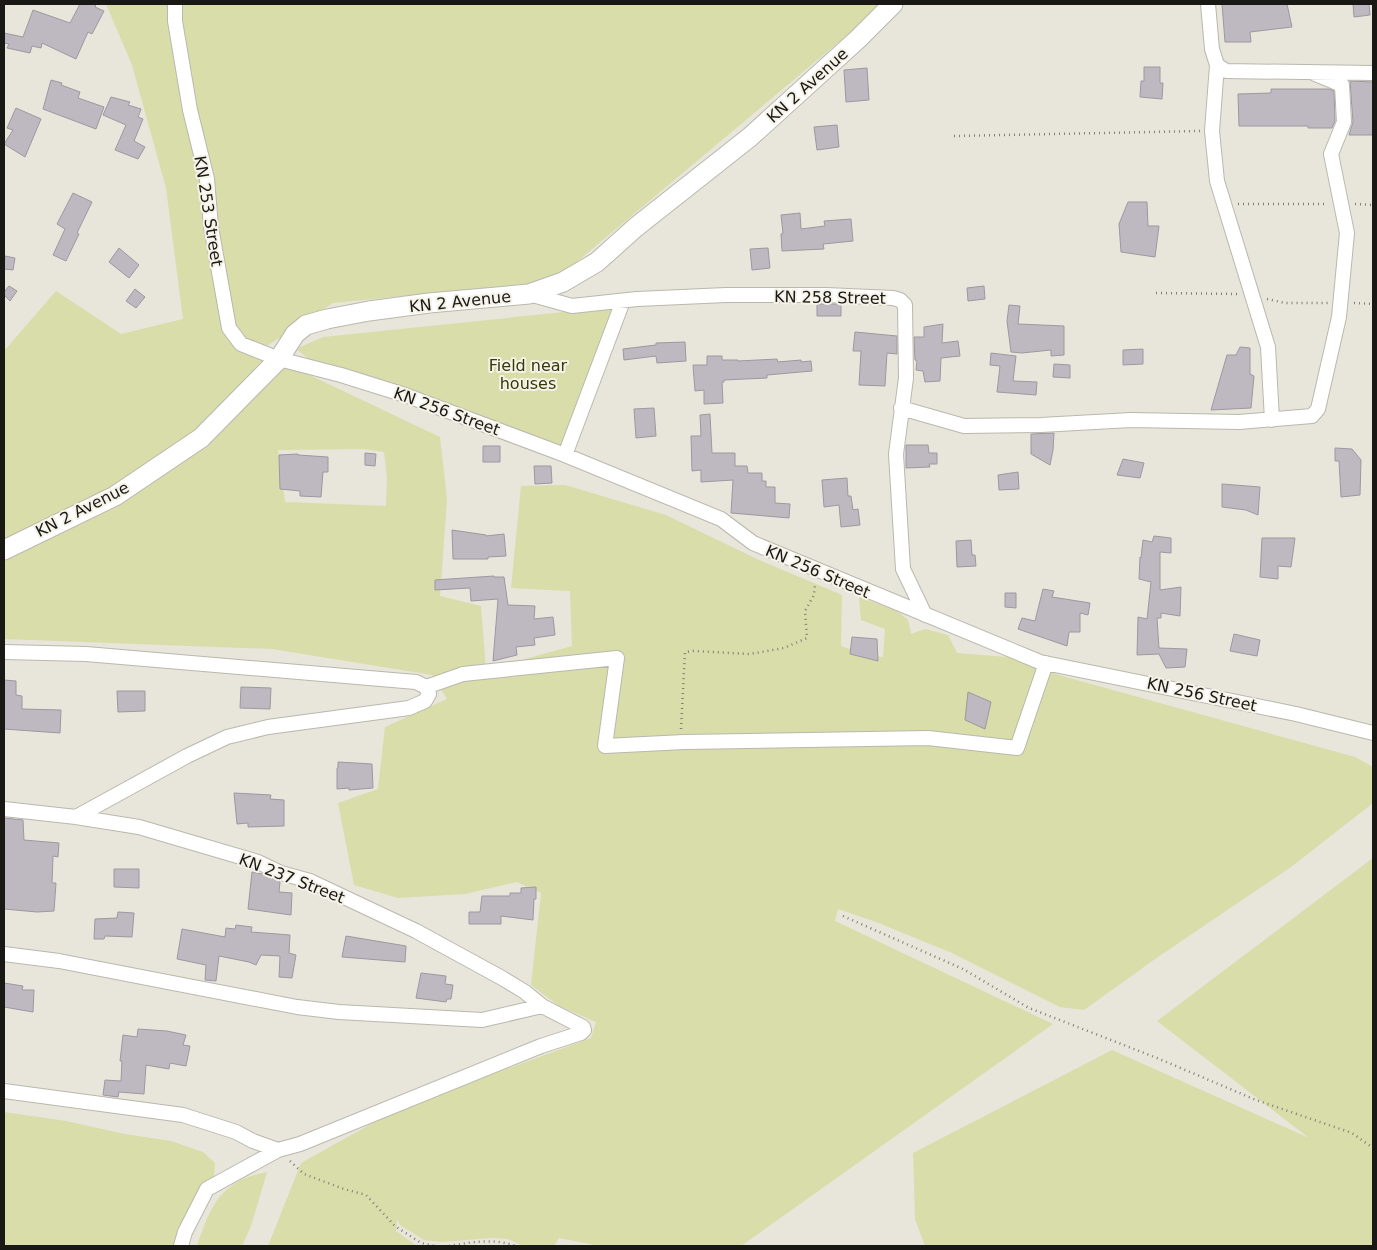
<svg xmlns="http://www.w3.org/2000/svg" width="1377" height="1250" font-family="'DejaVu Sans',sans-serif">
<rect width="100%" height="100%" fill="#e8e5db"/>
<!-- green -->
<path fill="#d8dda9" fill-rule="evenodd" d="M106 4H884L567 270 533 283 333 303 259 351 440 437 447 499 440 596 481 606 486 670 572 646 570 591 511 588 521 486 565 485 666 515 759 560 842 595 841 646 870 656 883 657 885 629 861 620 859 597 897 611 908 620 911 634 925 629 948 635 957 653 1007 657 1062 676 1355 757 1373 767V803L1291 867 1155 959 1084 1010 1060 1007 952 953 876 922 838 909 835 921 1053 1024 741 1246H600L559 1238 554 1246H523L508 1239 491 1238 442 1242 424 1240 400 1225 397 1219 396 1231 417 1246H268L301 1163 380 1119 411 1104 591 1038 596 1022 559 1006 531 985 541 893 517 882 465 894 398 898 354 885 338 803 378 789 385 727 447 699 432 675 272 649 4 639V351L56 291 121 334 183 319 166 188 132 65ZM364 449 384 452 387 478 386 506 285 502 278 450Z
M613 307 564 448 309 359 296 349 323 337Z
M1373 858V1246H925L915 1219 913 1153 1112 1050 1309 1138 1157 1021Z
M4 1112 66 1121 125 1134 171 1141 203 1152 215 1163 214 1177 178 1234 174 1246H4Z
M267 1172 251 1226 242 1246H197C206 1220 214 1193 241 1180 249 1176 259 1174 267 1172Z"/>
<!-- building -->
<path fill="#beb8c1" stroke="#9d98a1" d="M80 4H96L95 7 104 11 92 34 88 32 76 59 42 43 41 48 32 46 30 53 7 48 9 44 4 43V33L23 37 33 10 70 23Z
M1222 4H1287L1292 27 1250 32 1251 42H1225Z
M1353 4H1369L1370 15 1354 17Z
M1144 67H1160V83H1163L1162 99 1140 97 1141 81H1144Z
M867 68 869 100 846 102 844 70Z
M51 80 62 83 61 85 80 92 78 98 104 107 96 129 43 109Z
M1350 81 1373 82V135H1349L1353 122Z
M1271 89H1329L1334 91 1335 121 1332 128H1308V126H1239L1238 94 1271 93Z
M111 97 130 102 128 105 141 109 138 117 143 119 134 141 145 147 138 159 115 150 126 125 103 115Z
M16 108 41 119 25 157 4 144 13 130 7 128Z
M837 125 839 147 817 150 814 127Z
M73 193 92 202 77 233 79 234 66 261 53 255 65 229 57 224Z
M1128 202H1147L1148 226H1159L1155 257 1121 252 1119 224Z
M800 213 801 229 825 226 824 221 851 219 853 241 823 244 824 249 782 251 781 234 783 233 781 215Z
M119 248 139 265 129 278 109 262Z
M768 248 770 268 752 270 750 249Z
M5 256 15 258 13 270 4 269Z
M9 286 17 291 10 301 4 295V292Z
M984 286 985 299 968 301 967 288Z
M135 289 145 297 136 308 126 301Z
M817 304H841V316H817Z
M1009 305 1020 306 1018 324 1064 326V355L1051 356V350L1022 353 1011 352 1007 321Z
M943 324 942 343 958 341 960 356 941 358 940 381 925 382 923 371 916 370 917 361 915 360 914 337H924V327Z
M855 332 897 336V354L887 353 885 386 859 385 861 351H853Z
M685 342 686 361 657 363 656 356 624 360 623 349 656 345V343Z
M1240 347 1250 348V374L1254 376 1251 408 1211 410 1227 355H1236Z
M1143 349V364L1123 365V350Z
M991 353 1016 356 1013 381 1037 382 1036 395 997 392 1000 366 990 365Z
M707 356H722V360H738V361L777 359 778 362 801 360V362L811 361 812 371 767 375V378L724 380V382H722L723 403 704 404V390L695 391 693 365H707Z
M1054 364 1070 365V378L1053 377Z
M654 408 656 436 636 438 634 409Z
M710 414 712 453H735V466H747L748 473H762V481H766V487H775V503L790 504 789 518 731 513 733 480 701 482V470L692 471 691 436H701L700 415Z
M1054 433 1053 450 1050 465 1031 454V434Z
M906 445H928L929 453H937V464H929L930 467 906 468Z
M483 446H500V462H483Z
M1335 448 1352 449 1361 460 1360 495 1341 497 1339 461H1335Z
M365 453 376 454 375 466 365 465Z
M298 454V455L328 457V472H323L321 497 300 496V491L280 489 279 455Z
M1123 459 1144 463 1140 478 1117 475Z
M534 466H551L552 483 535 484Z
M1018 472 1019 489 999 490 998 475Z
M847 478 848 496H851L853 510 858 509 860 525 841 527 839 505 824 507 822 480Z
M1222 484 1260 487 1258 515 1246 510 1222 507Z
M452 530 486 535V536L504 534 506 556 488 557V559H453Z
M1154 536 1171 538V553L1160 552V590L1181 587 1180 616 1161 613V618H1157L1159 648 1187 649 1185 667 1166 668 1159 654 1137 655 1138 617 1147 619 1151 582 1139 579 1140 557 1141 558 1143 540 1152 542Z
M1262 538H1295L1291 567 1278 566V579L1260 577Z
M971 540 972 555H975L976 566 957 567 956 541Z
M494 576V577H504L508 605 535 606 534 619 553 617 555 635 534 638 535 645 516 647 517 655 493 661 498 599 471 601 470 588 435 590V580Z
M1043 589 1054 591 1052 597 1090 603 1088 615 1080 613V632H1069L1067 646 1018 629 1022 618 1035 621Z
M1005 593H1016V608L1005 607Z
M1234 634 1260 640 1257 656 1230 651Z
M852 637 877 639 878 661 850 654Z
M4 680 16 681V695L22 696V709L61 710 60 733 4 729Z
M241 687 271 688 270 709 240 708Z
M117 691H145V711L118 712Z
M968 692 991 702 985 729 965 720Z
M338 762 372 764 373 788 349 790V788L337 789V768H338Z
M234 793 271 795 270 799 284 800V826L248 827V823L237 824Z
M4 818 23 820 24 840 59 843 58 857 53 856 52 883H56L54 911 37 912 4 909Z
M114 869H139V888L114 887Z
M252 872 262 874 280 882 279 892 292 893 291 915 248 909Z
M536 887V899H534L533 920 501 916V924H469V912H480L482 896H510V893H521V888Z
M118 912 134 913 132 937 105 936 104 939H94L95 919 117 918Z
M236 925 252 927 251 932 290 935 289 953 296 955 292 978 279 977 280 956 261 955 256 965 249 962 219 956 216 981 205 980 206 965 177 959 182 929 225 937 226 928 235 929Z
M346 936 406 946 405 962 342 957Z
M421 973 446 976 445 984 453 985 451 999H447L446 1002 416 998Z
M4 983 23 986 22 990H34L33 1012 4 1007Z
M138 1029 167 1031 186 1035 183 1045 190 1046 186 1066 170 1063 169 1069 146 1065 144 1094 119 1092 118 1097 103 1095 105 1080 121 1081 122 1061H120L123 1035 137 1037Z"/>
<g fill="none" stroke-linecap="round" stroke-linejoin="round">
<defs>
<path id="street" d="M175 4V21L190 110 207 179 211 227 229 328 241 344 279 359 341 375 405 395 565 455 721 519 753 543 1040 662 1296 714 1373 733
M1208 4 1212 49 1217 65 1226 71 1373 73
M1217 65 1212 131 1217 181 1268 347 1272 420
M529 294 572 306 637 299 726 295H826L893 298 900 300 905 305 906 378 896 454 903 569 925 615
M901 408 964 426 1041 425 1131 420 1239 422 1312 416 1318 409 1321 396 1339 317 1347 233 1331 154 1344 122 1342 85 1313 73
M565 455 623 301
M4 652 86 654 416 682 426 687 429 694 425 701 409 708 268 727 227 737 187 756 76 817
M426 687 463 674 617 658 605 746 684 742 928 738 1017 748 1046 663
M4 809 76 817 139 827 258 862 281 873 310 881 416 931 502 978 525 992 542 1006 583 1027 584 1030 581 1033 541 1046 300 1144 278 1150 253 1141 236 1132 183 1115 4 1091
M4 954 59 961 297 1007 339 1012 482 1020 542 1006
M181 1246 185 1232 207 1189 278 1150"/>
<path id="secondary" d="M4 550 115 496 201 438 279 359 295 334 306 325 327 319 369 311 429 303 529 294 563 282 597 262 636 227 750 137 858 39 893 4"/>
</defs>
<!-- street casing -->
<use href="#street" stroke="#bab8ad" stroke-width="16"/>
<!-- secondary casing -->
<use href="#secondary" stroke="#bab8ad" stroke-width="21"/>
<!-- path -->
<path stroke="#807e77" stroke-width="2.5" stroke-dasharray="1 4" stroke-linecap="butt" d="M954 136 1200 131
M1238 204H1327
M1355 204 1373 205
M1156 293 1239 294
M1267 299 1285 303H1328
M1354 303 1373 304
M681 729 685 652 693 651 750 654 784 648 807 638 805 611 814 595 815 584
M843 916 963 969 1029 1008 1157 1058 1256 1100 1352 1133 1373 1148
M290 1161 304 1174 344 1189 366 1195 395 1226 421 1243 435 1246
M449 1246C472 1242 494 1238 516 1246"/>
<!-- street -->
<use href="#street" stroke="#fff" stroke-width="14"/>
<!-- secondary -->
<use href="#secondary" stroke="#fff" stroke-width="19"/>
</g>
<g text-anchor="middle" stroke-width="4" stroke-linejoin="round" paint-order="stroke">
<!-- street labels -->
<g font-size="16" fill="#191814" stroke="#f5f3e8">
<text transform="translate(807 85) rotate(-42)" y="6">KN 2 Avenue</text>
<text transform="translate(209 211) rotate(81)" y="6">KN 253 Street</text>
<text transform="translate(830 297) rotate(1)" y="6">KN 258 Street</text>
<text transform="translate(460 301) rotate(-6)" y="6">KN 2 Avenue</text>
<text transform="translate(447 411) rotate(20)" y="6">KN 256 Street</text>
<text transform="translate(82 509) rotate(-27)" y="6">KN 2 Avenue</text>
<text transform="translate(818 571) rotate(23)" y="6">KN 256 Street</text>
<text transform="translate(1202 694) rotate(12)" y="6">KN 256 Street</text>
<text transform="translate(292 878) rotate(21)" y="6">KN 237 Street</text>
</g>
<!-- park labels -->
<g font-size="16" fill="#363907" stroke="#f5f3e8">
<text x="528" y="371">Field near<tspan x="528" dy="18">houses</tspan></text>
</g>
</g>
<!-- border -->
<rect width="1377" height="1250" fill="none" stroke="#191814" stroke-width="10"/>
</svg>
